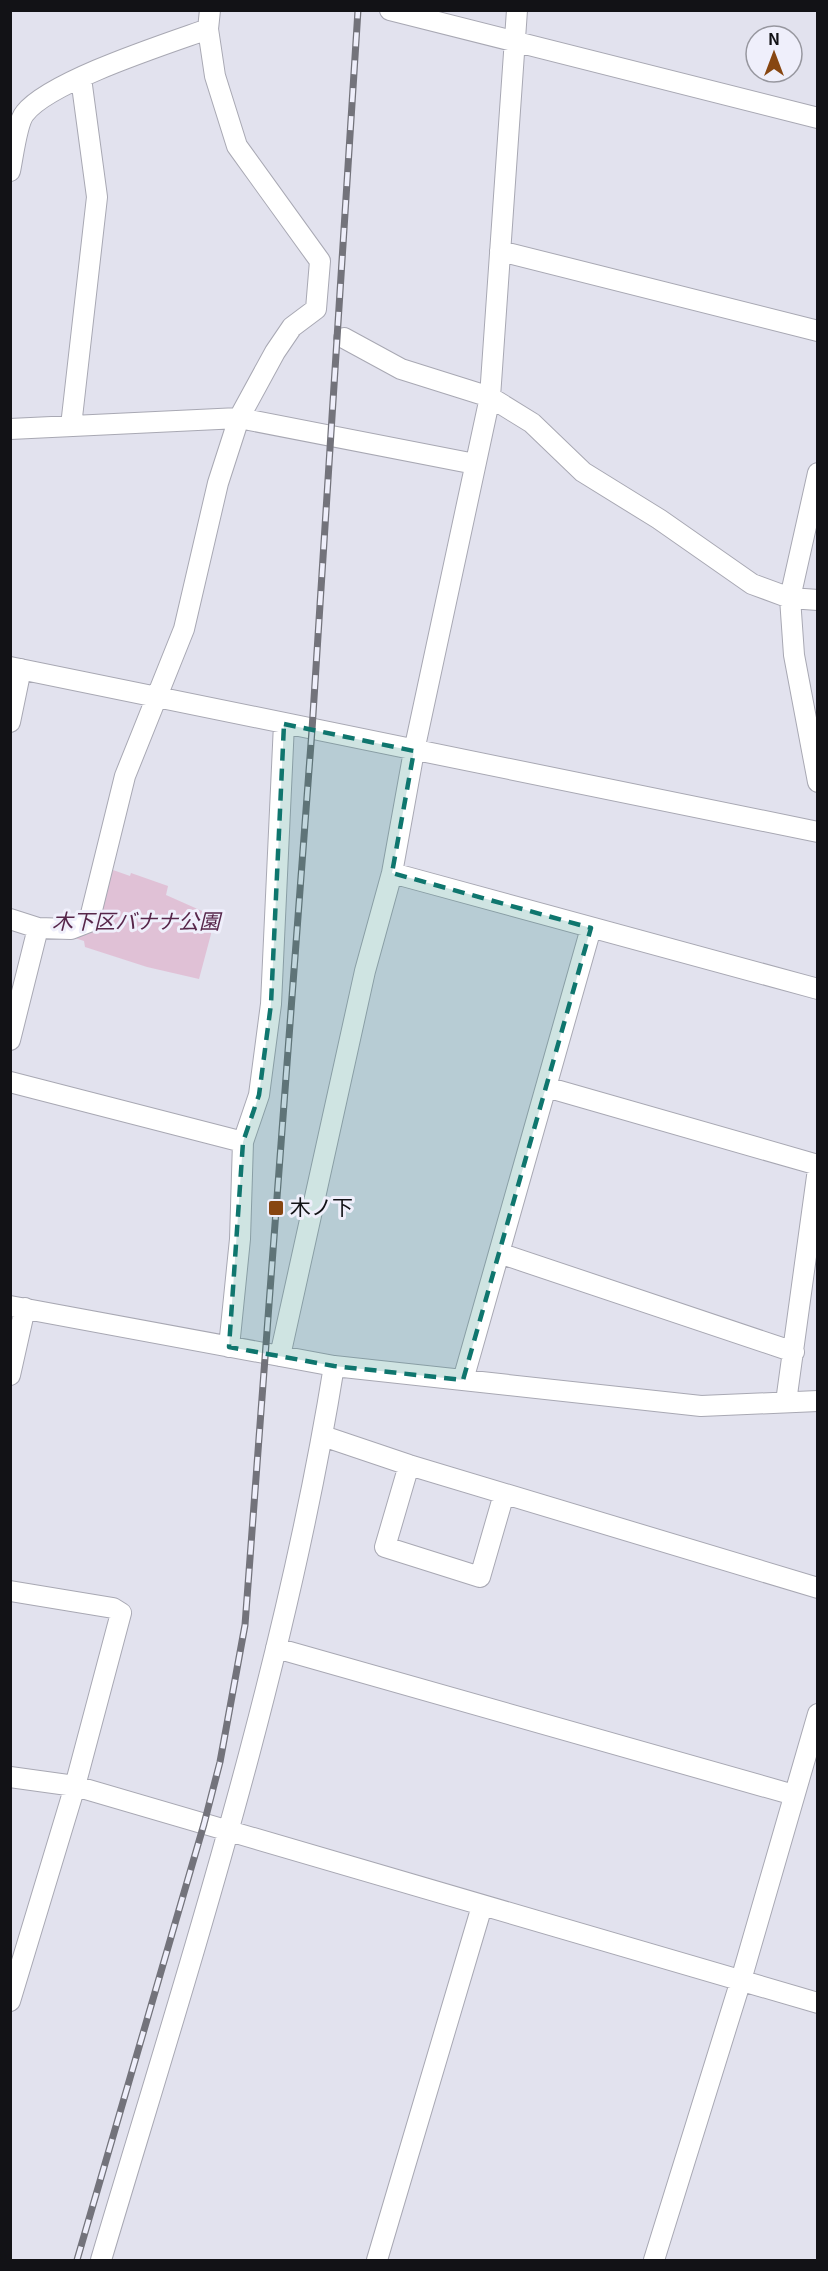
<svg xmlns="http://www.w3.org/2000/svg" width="828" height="2271" font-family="Georgia,'Noto Sans JP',serif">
<rect width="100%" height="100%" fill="#e2e2ee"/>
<!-- green -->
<path fill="#e0c1d6" d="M113 870 130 876 131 873 168 886 166 895 211 915V934L199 979 147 967 85 947 84 941 56 932 92 928Z"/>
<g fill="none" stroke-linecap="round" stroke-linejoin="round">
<defs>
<path id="minor" d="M390 10 818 118
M10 171C13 157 17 122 25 113 50 81 166 44 208 29
M500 251 818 331
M344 338 401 369 490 397 532 423 583 472 659 519 752 584 790 598 818 600
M71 426 97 197 81 78
M10 429 239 418 475 464
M818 473 790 598 794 655 818 782
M10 667 818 832
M10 722 21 669
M392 873 818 989
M10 919 38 928
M10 1040 38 928 71 929 89 922 125 776 184 629 218 483 239 418 275 352 292 327 316 309 320 261 237 146 215 76 208 29 210 10
M10 1082 243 1142
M546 1087 818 1165
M499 1253 794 1352
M10 1306 334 1366 701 1406 818 1401
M229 1347 240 1239 243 1142 259 1095 271 1004 284 724
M280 1356 365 971 392 873 414 751 490 397 517 10
M10 1375 25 1308
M463 1380 591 928
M786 1402 818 1169
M323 1436 409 1465 818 1588
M409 1465 385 1547 480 1577 504 1494
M10 1591 113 1608 121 1613 75 1786 10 2001
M276 1648 794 1795
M10 1777 75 1786 818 2003
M101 2260C189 1965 285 1671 334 1366
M377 2260 482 1906
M654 2260 741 1980 818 1714"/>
</defs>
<!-- minor casing -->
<use href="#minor" stroke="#a8a8b3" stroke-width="22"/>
<!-- minor -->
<use href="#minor" stroke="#fff" stroke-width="20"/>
<defs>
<path id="rail" d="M77 2260 204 1824 220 1762 245 1625 312 730 358 10"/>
</defs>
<!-- rail casing -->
<use href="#rail" stroke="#73737b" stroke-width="7"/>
<!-- rail -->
<use href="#rail" stroke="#efeffb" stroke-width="4.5" stroke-dasharray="14" stroke-linecap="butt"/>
</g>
<!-- marked area -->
<path fill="#0f766e" fill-opacity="0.2" stroke="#0f766e" stroke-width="4.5" stroke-dasharray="12 8" stroke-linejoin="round" d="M284 724 414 751 392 873 591 928 463 1380 334 1366 229 1347 243 1142 259 1095 271 1004Z"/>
<!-- markers -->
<rect fill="#874611" stroke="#efeffb" stroke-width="2" x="268" y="1200" width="16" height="16" rx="3"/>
<g text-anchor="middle" stroke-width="6" stroke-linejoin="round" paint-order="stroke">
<!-- park labels -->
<g font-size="21" font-style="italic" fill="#57264a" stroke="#efeffb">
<text x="136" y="929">木下区バナナ公園</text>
</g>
<!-- poi labels -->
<g font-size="21" fill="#121216" stroke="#efeffb" text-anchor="start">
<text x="290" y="1215">木ノ下</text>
</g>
</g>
<!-- border -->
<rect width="828" height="2271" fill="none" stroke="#121216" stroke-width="24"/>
<!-- north arrow -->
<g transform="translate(774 54)"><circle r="28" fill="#efeffb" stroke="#97979f" stroke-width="1.5"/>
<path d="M0-4.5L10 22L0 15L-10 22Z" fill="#874611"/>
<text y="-9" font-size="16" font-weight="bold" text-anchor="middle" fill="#121216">N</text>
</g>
</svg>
